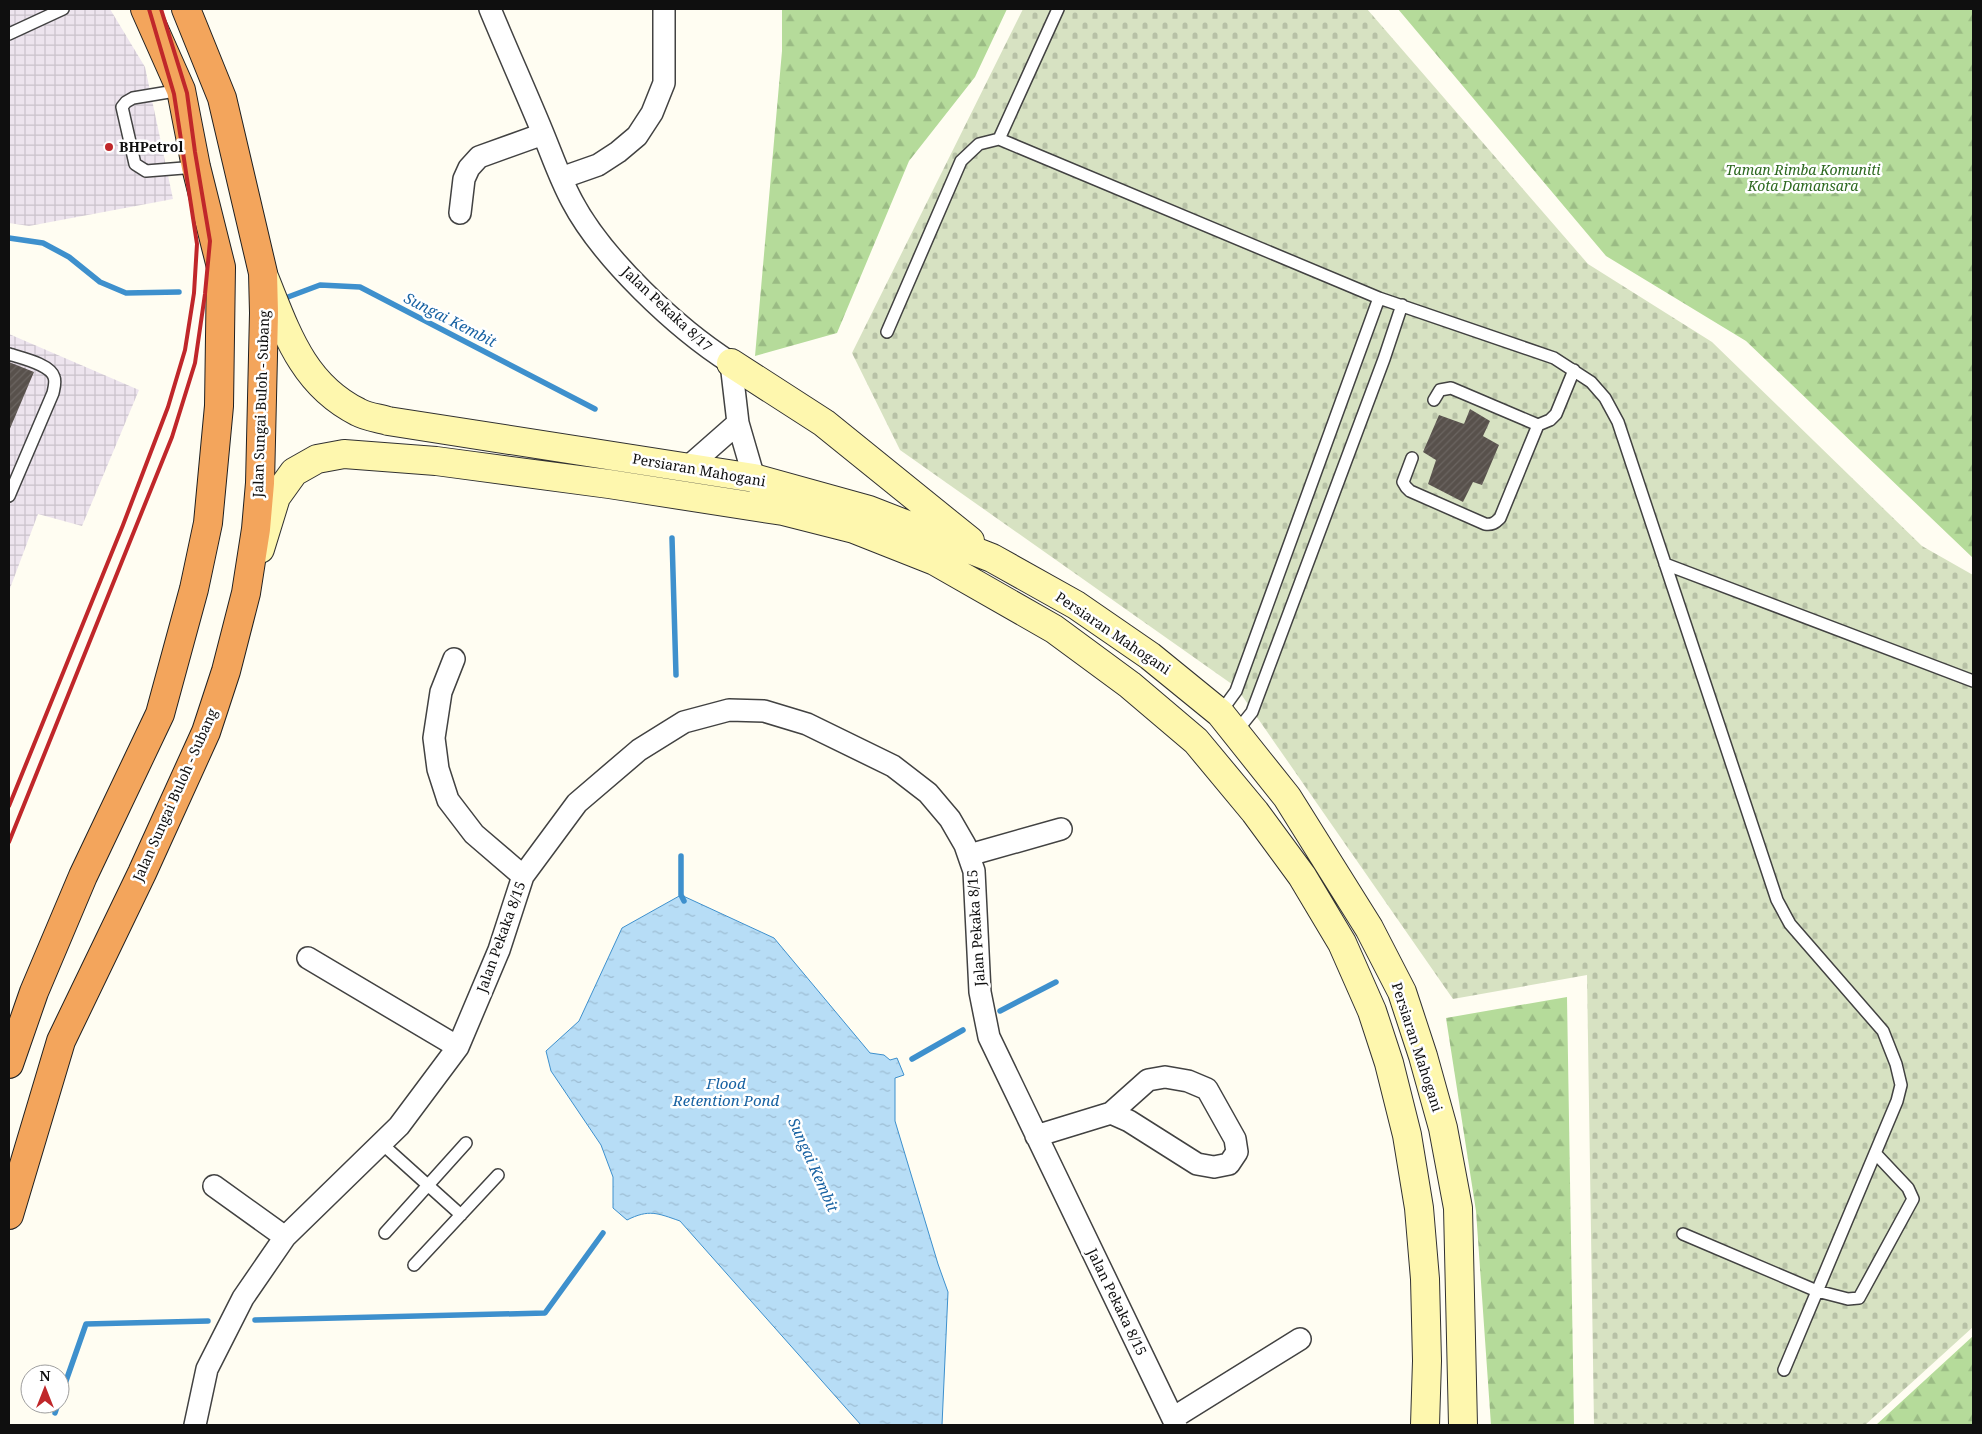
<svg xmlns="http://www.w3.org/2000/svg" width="1982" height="1434" font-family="'Noto Serif',serif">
<defs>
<pattern id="industrial-grid" width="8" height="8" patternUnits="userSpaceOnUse" patternTransform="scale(1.25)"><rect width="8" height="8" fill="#ede4ee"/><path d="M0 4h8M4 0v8" fill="none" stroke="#cac2cb"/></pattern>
<pattern id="forest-firs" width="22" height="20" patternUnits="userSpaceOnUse" patternTransform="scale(1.25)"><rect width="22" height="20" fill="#b5db9a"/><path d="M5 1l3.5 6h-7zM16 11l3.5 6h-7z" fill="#9abb84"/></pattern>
<pattern id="cemetery-stones" width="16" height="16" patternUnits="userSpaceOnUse" patternTransform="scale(1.25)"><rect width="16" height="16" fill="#d7e2c2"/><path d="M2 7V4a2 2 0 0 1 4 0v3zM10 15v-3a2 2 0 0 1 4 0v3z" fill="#b7c1a6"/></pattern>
<pattern id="water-ripples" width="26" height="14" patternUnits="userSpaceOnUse" patternTransform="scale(1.25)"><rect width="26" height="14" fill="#b7ddf6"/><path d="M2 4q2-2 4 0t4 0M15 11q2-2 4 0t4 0" fill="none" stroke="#9cbcd2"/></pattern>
<pattern id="building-hatch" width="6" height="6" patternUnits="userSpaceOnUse" patternTransform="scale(1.25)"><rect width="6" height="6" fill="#58514c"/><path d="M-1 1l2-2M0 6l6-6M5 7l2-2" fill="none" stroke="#6b6561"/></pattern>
</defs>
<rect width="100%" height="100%" fill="#fffdf2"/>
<!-- industrial -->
<path fill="url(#industrial-grid)" d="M9 9H110L145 67 173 199 29 226 9 223Z
M9 334 139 390 82 526 38 514 9 591Z"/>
<!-- forest -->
<path fill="url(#forest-firs)" d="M782 9H1007L975 77 909 161 837 333 755 356 782 51Z
M1398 9H1973V558L1746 341 1606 256Z
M1567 997 1574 1425H1491L1476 1211 1446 1018Z
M1973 1336V1425H1876Z"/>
<!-- cemetery -->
<path fill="url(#cemetery-stones)" d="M1023 9H1367L1588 264 1712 342 1922 546 1973 575V1327L1865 1425H1594L1587 975 1453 999 1236 687 900 450 852 353Z"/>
<!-- water -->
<path fill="url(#water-ripples)" stroke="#3e90cd" d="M681 895 774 938 870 1053 884 1055 890 1060 897 1058 904 1075 895 1078V1121L938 1264 948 1292 942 1425H861L680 1221C657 1213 649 1209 627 1220L613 1208V1177L601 1145 551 1071 546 1051 579 1021 622 928Z"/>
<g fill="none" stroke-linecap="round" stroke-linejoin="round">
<!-- stream -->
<path stroke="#3e90cd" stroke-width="5.5" d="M9 238 43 243 69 257 100 282 126 293 179 292
M288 297 320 285 360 287 595 409
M672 538 676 675
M681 856V895L684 901
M1000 1011 1056 982
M912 1059 963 1030
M255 1320 545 1313 603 1233
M60 1398 86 1324 208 1321
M55 1413 58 1404"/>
</g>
<!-- building -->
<path fill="url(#building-hatch)" d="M9 362 34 372 9 431Z
M1470 409 1490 421 1483 436 1499 445 1482 485 1473 482 1463 502 1428 484 1436 460 1423 452 1439 415 1464 424Z"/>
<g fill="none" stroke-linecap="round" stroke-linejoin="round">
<defs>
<path id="lane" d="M9 34 63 9
M181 90 133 98 126 102 122 107 135 164 146 171 196 167
M999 139 1058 9
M887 332 961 161 979 144 999 139 1379 298 1554 358 1591 382 1605 398 1618 422 1777 900 1790 924 1883 1031 1896 1064 1901 1085 1897 1101 1784 1370
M9 354C21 358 50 364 54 377 56 382 54 388 53 393L9 496
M1434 400 1440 390 1451 388 1538 425
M1412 458 1403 482 1406 487 1410 491 1485 524C1492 525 1495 523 1500 518L1538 425 1550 420 1556 414 1574 370
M1665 564 1973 681
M1220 713 1236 691 1379 298
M1236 732 1252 712 1384 359 1402 305
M381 1143 461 1215
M385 1233 466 1143
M1683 1234 1817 1291 1848 1299 1859 1298 1913 1199 1908 1188 1875 1153
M414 1265 498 1175"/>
<path id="street" d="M490 9C507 50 525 90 542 131 552 155 560 179 572 201 602 258 676 328 731 363L738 423 754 478 761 490
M561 178 598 165 618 152 637 136 652 113 664 83V10
M460 213 464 179 469 168 479 157 543 134
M688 467 738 423
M454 659 441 692 434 738 438 769 448 800 474 834 523 876
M969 855 1061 829
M308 958 458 1047
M1036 1136 1111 1113 1148 1080 1165 1077 1188 1081 1207 1089 1235 1139 1237 1152 1229 1164 1214 1167 1197 1164 1129 1121 1111 1113
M214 1186 285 1237
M1173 1418 1300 1339
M195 1425 207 1369 243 1298 285 1237 399 1126 458 1047 499 950 523 876 577 803 639 750 684 722 729 710 764 711 807 724 893 766 928 793 950 819 965 845 974 871 980 992 989 1037 1176 1425"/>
<path id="secondary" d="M264 277C286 331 302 384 358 412 367 417 378 418 388 421L754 478 869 510 992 558 1076 605 1150 656 1220 713 1287 797 1369 928 1402 992 1423 1056 1443 1128 1458 1208 1463 1425
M731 363 824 423 970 541
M260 549 276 497 294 472 317 459 344 454 436 461 609 484 783 511 854 529 935 561 1054 629 1130 685 1196 741 1255 812 1302 876 1342 943 1372 1011 1389 1063 1407 1135 1419 1208 1425 1279 1427 1361 1425 1425"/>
<path id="highway" d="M9 1064 34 992 83 876 160 714 194 589 208 523 219 406 221 267 196 167 181 90 145 9
M9 1215 61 1041 142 873 206 732 226 671 246 593 256 529 260 483 264 313 263 273 222 98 186 9"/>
</defs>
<!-- lane casing -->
<use href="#lane" stroke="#424242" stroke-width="14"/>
<!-- street casing -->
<use href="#street" stroke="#424242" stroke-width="24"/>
<!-- secondary casing -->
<use href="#secondary" stroke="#313131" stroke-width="30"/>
<!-- highway casing -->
<use href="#highway" stroke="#202020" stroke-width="30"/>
<!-- lane -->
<use href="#lane" stroke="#fff" stroke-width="11"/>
<!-- street -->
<use href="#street" stroke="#fff" stroke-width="21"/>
<!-- secondary -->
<use href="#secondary" stroke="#fef7ae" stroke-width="28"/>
<!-- highway -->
<use href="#highway" stroke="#f3a55c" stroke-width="28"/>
<!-- rail -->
<path stroke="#c0272a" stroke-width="4" d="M9 806 123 525 168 407 185 350 194 293 197 244 174 94 149 9
M9 842 172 437 195 363 205 294 210 241 195 152 187 93 161 9"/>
</g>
<!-- markers -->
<circle fill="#c0272a" stroke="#fff" stroke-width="2" cx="109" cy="147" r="5"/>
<g text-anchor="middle" stroke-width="5" stroke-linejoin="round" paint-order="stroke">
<!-- poi labels -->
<g font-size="14" font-weight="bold" fill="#0f0f0f" stroke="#fff" text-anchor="start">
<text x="119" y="152">BHPetrol</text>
</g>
<!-- park labels -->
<g font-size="14" font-style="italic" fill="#2c681f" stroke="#fff">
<text x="1803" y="175">Taman Rimba Komuniti<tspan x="1803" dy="16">Kota Damansara</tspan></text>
</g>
<!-- street labels -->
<g font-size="14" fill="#0f0f0f" stroke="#fff">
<text transform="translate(667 309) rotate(43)" y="5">Jalan Pekaka 8/17</text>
<text transform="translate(261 404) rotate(-88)" y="5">Jalan Sungai Buloh - Subang</text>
<text transform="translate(699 470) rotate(10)" y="5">Persiaran Mahogani</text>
<text transform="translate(1113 633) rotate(34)" y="5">Persiaran Mahogani</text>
<text transform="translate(175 795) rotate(-66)" y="5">Jalan Sungai Buloh - Subang</text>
<text transform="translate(976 928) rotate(-94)" y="5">Jalan Pekaka 8/15</text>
<text transform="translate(501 937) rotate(-70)" y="5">Jalan Pekaka 8/15</text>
<text transform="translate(1417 1047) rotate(72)" y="5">Persiaran Mahogani</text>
<text transform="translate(1117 1302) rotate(64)" y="5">Jalan Pekaka 8/15</text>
</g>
<!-- water labels -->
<g font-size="15" font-style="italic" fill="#1862a2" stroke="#fff">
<text transform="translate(450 320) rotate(27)" y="5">Sungai Kembit</text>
<text x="726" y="1089">Flood<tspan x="726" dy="17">Retention Pond</tspan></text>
<text transform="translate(813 1165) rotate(66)" y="5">Sungai Kembit</text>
</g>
</g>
<!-- border -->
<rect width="1982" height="1434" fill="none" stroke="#0f0f0f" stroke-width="20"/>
<!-- north arrow -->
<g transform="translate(45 1389)"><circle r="24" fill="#ffffff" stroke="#9f9f9f"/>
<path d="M0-4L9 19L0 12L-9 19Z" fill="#c0272a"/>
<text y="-8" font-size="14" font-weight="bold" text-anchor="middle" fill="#0f0f0f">N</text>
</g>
</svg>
